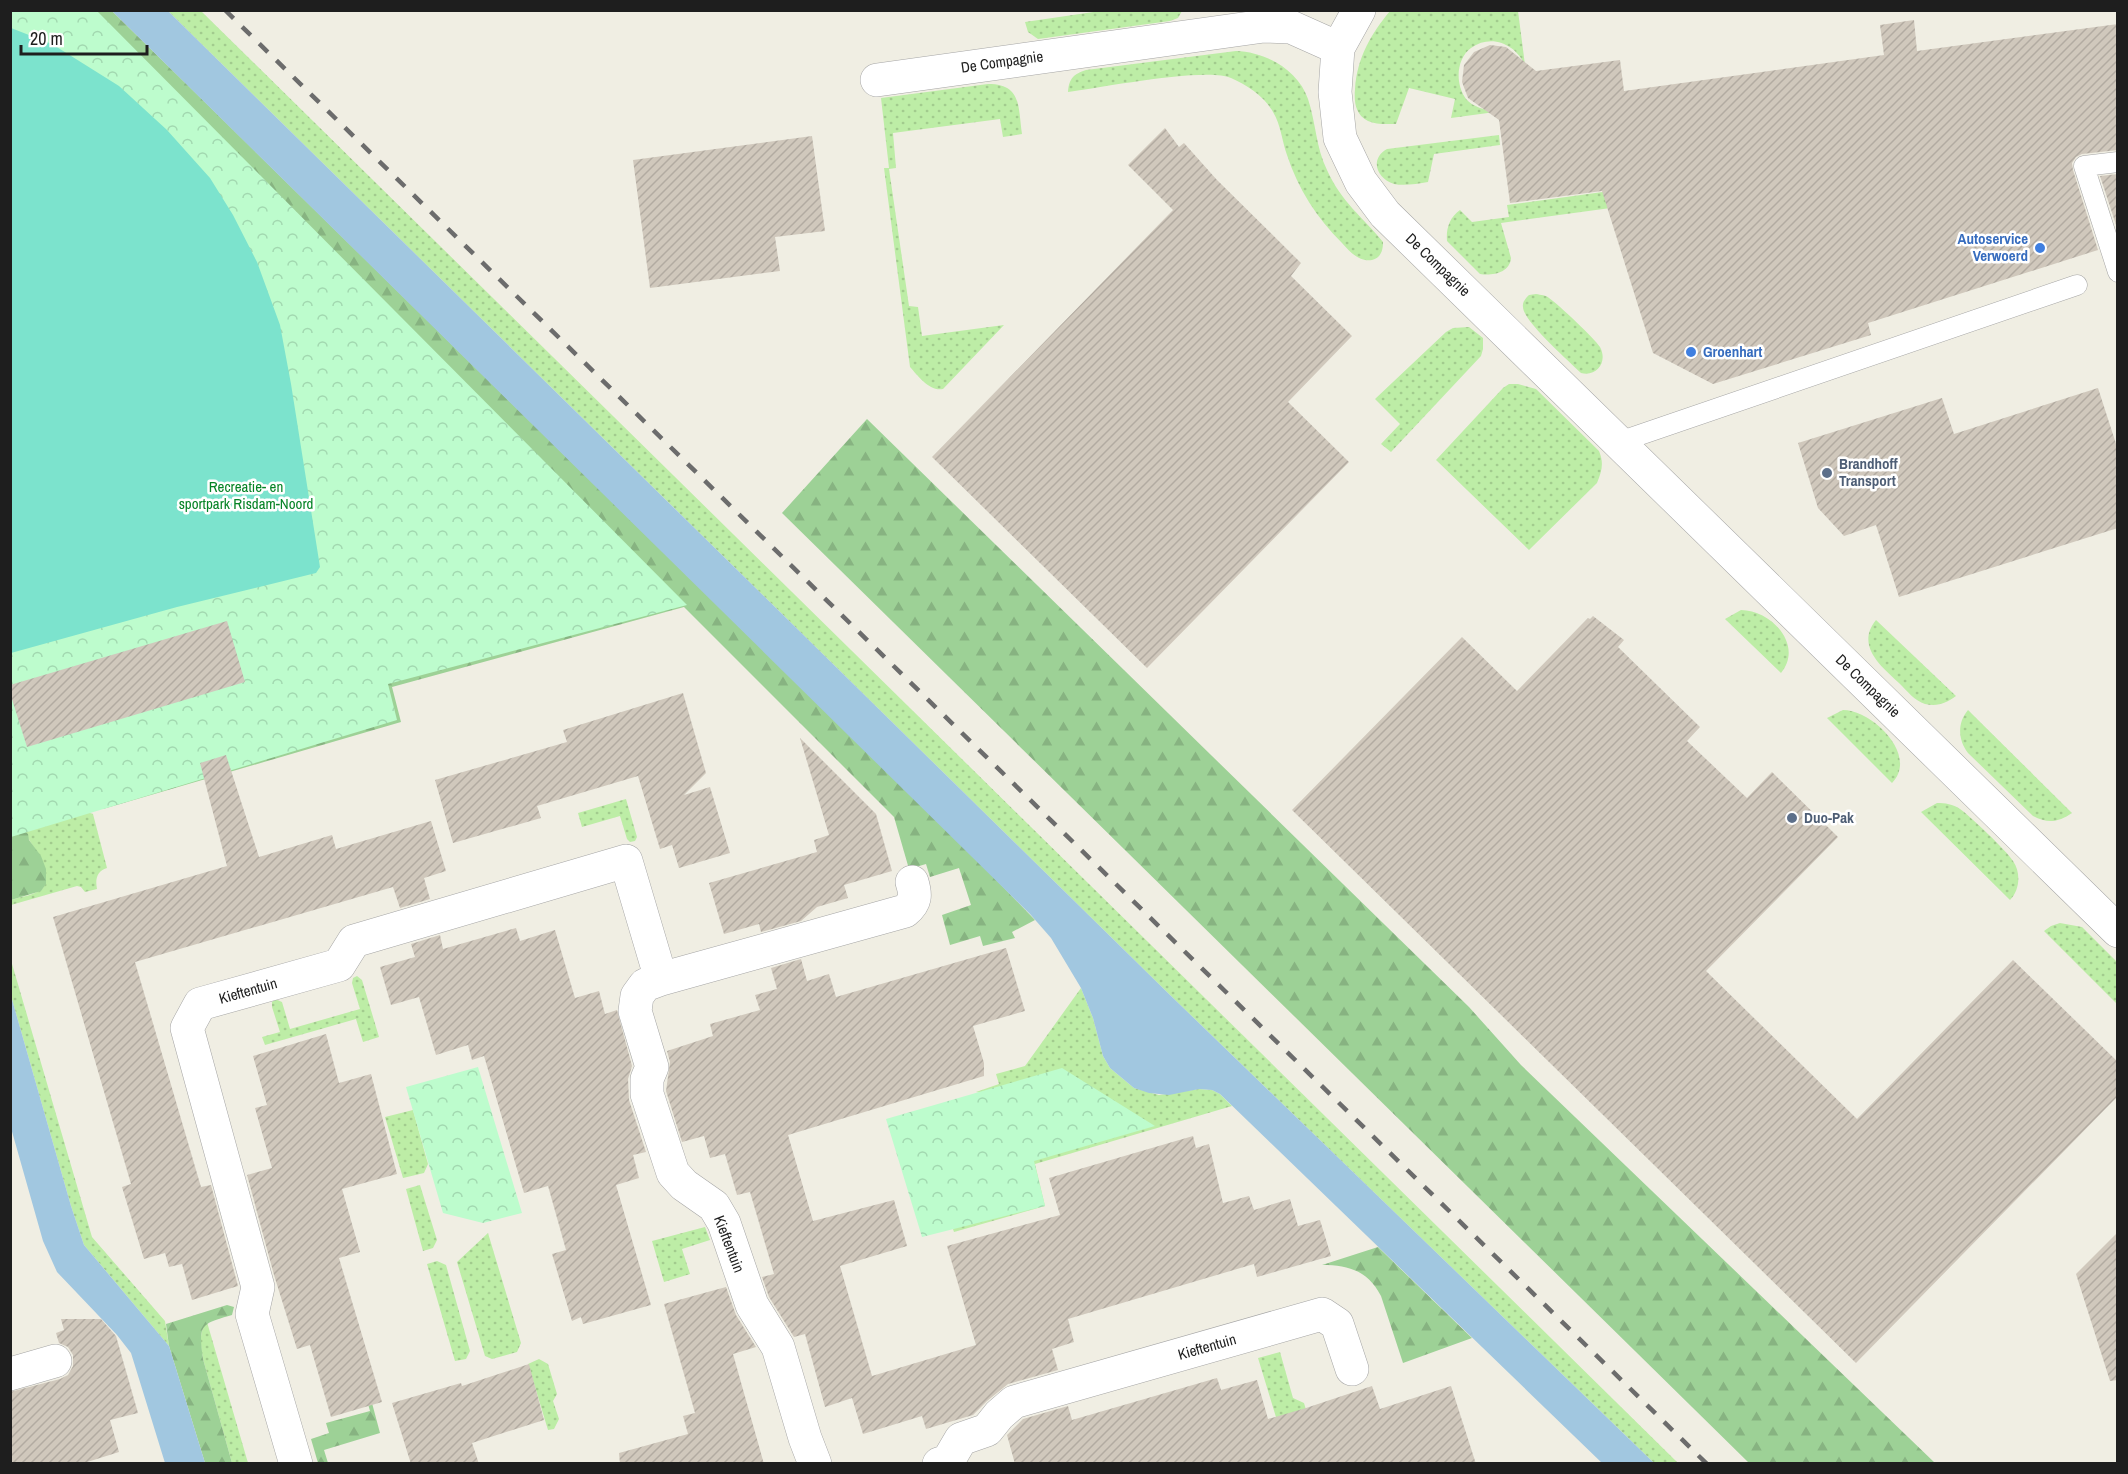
<svg xmlns="http://www.w3.org/2000/svg" width="2128" height="1474" font-family="'Archivo Narrow',sans-serif">
<defs>
<pattern id="grass-dots" width="8" height="8" patternUnits="userSpaceOnUse" patternTransform="scale(1.5)"><rect width="8" height="8" fill="#bdeda6"/><path d="M2 2h.1M6 6h.1" fill="none" stroke="#a2cb8e" stroke-width="1.8" stroke-linecap="round"/></pattern>
<pattern id="forest-firs" width="22" height="20" patternUnits="userSpaceOnUse" patternTransform="scale(1.5)"><rect width="22" height="20" fill="#9dd196"/><path d="M5 1l3.5 6h-7zM16 11l3.5 6h-7z" fill="#87b381"/></pattern>
<pattern id="park-crowns" width="20" height="18" patternUnits="userSpaceOnUse" patternTransform="scale(1.5)"><rect width="20" height="18" fill="#bdfccd"/><path d="M2 6a3 3 0 1 1 6 0M12 15a3 3 0 1 1 6 0" fill="none" stroke="#a2d8b0"/></pattern>
<pattern id="building-hatch" width="6" height="6" patternUnits="userSpaceOnUse" patternTransform="scale(1.5)"><rect width="6" height="6" fill="#d0c8bc"/><path d="M-1 1l2-2M0 6l6-6M5 7l2-2" fill="none" stroke="#b2aba1"/></pattern>
</defs>
<rect width="100%" height="100%" fill="#f0eee3"/>
<!-- grass -->
<path fill="url(#grass-dots)" d="M1107 10 1182 11 1178 18 1170 21 1038 39 1028 32 1025 22Z
M168 11H201L1678 1463H1654L1170 995Z
M1390 11H1518L1525 65C1516 45 1492 33 1471 48 1456 59 1455 84 1466 99 1473 107 1485 110 1495 112L1451 118 1455 99 1409 88 1396 124C1387 124 1376 125 1368 121 1355 114 1354 102 1355 89 1357 58 1371 34 1390 11Z
M1236 51C1266 52 1298 70 1308 99 1316 123 1316 148 1327 170 1342 203 1362 216 1383 242 1383 250 1381 258 1372 260 1359 262 1350 252 1342 243 1317 218 1298 189 1287 155 1282 141 1281 125 1273 112 1264 96 1247 85 1231 78 1206 67 1100 88 1068 92 1069 78 1074 74 1086 70Z
M988 84C1022 84 1018 107 1022 134L1003 137 1000 119 893 133 896 168 889 169 909 306 918 307 922 336 1004 325 943 389C930 392 918 376 910 367L884 168H889L881 98Z
M2117 122V139L1501 223 1511 258C1510 273 1492 276 1480 274L1447 241C1446 229 1449 218 1460 210L1472 222 1509 217 1507 205Z
M1499 135 1500 145 1434 154 1428 182C1417 184 1404 186 1394 184 1377 179 1369 159 1387 149Z
M1536 294C1541 295 1546 295 1549 298 1558 304 1595 339 1600 347 1608 362 1597 377 1581 373 1569 361 1523 321 1523 307 1522 302 1526 298 1529 295Z
M1469 327 1483 338V349L1481 356 1391 452 1381 444 1400 424 1375 399 1446 332 1453 328Z
M1509 384H1518L1536 389 1599 451C1604 463 1602 471 1597 483L1529 550 1436 460 1503 388Z
M1741 610C1771 610 1804 645 1781 673L1725 619Z
M1876 620 1956 696C1946 703 1938 707 1925 704 1915 701 1907 691 1899 683 1882 667 1855 646 1876 620Z
M1843 710C1872 710 1919 755 1892 783L1827 718Z
M1968 710 2072 813C2059 822 2048 824 2033 816L1968 753C1958 740 1957 723 1968 710Z
M626 799 637 837 635 841 630 842 627 839 620 816 582 827 578 813Z
M1937 803C1945 803 1953 804 1960 809 1969 815 2008 852 2013 861 2021 872 2020 890 2010 900L1921 812Z
M84 811 93 814 107 868C97 871 95 879 97 889L85 892 81 887 77 886 11 905V900C20 897 35 895 42 889 56 875 29 840 21 828Z
M2060 923 2082 927 2117 962V1004L2044 931 2051 926Z
M10 957 92 1237 165 1321 169 1346 84 1245 71 1206 11 996Z
M357 976 362 980 379 1037 363 1042 356 1019 265 1045 262 1037 280 1032 272 1007V1002L275 999 282 1002 290 1029 360 1009 352 983 353 978Z
M1081 988 1093 1018 1103 1056 1110 1068 1134 1088 1159 1095 1199 1089 1212 1090 1220 1094 1232 1106 1035 1164 1045 1206 954 1232 923 1143 982 1093 976 1092 999 1084 996 1074 1025 1066Z
M413 1110 428 1164 424 1173 403 1178 385 1117Z
M420 1185 437 1240 433 1248 423 1251 406 1189Z
M705 1227 710 1240 682 1249 690 1274 664 1282 652 1241Z
M488 1233 521 1343 517 1352 492 1359 485 1356 457 1262Z
M437 1261 446 1265 470 1351 466 1359 455 1361 427 1264Z
M207 1322 248 1463H232L203 1359C201 1346 198 1333 207 1322Z
M1280 1352 1293 1398 1304 1403 1321 1460 1290 1463 1258 1358Z
M539 1359 548 1364 557 1394 553 1401 559 1419 554 1429 548 1430 528 1364Z"/>
<!-- forest -->
<path fill="url(#forest-firs)" d="M18 11H112L978 861 1035 920 1012 932 1015 938 983 946 980 936 950 945 942 915 971 905 959 868 930 877 926 864 909 869 894 817 684 607 392 687 401 722 103 809 84 799Z
M867 419 1469 1007 1521 1065 1935 1463H1749L782 513Z
M21 828 28 834 29 840 41 856 46 869V884L41 891 11 900V832Z
M1378 1247 1472 1338 1403 1363 1381 1296C1368 1271 1349 1265 1322 1265Z
M227 1305 234 1307 232 1315C201 1324 198 1324 203 1359L232 1463H205L169 1346 166 1324Z
M372 1403 380 1433 324 1450 328 1463H318L311 1439 329 1433 326 1423 370 1411 368 1404Z"/>
<!-- park -->
<path fill="url(#park-crowns)" d="M11 11H97L687 605 388 684 397 720 11 837Z
M478 1067 522 1213 483 1223 443 1213 406 1087Z
M1062 1068 1155 1126 1034 1161 1045 1206 922 1237 886 1119Z"/>
<!-- pitch -->
<path fill="#7ce3cd" d="M11 28 52 44 119 86 167 130 210 178 233 215 257 262 280 325 291 384 320 567 316 573 177 607 11 653Z"/>
<!-- water -->
<path fill="#a1c7e0" d="M112 11H168L1170 995 1654 1463H1602L1220 1094 1212 1090 1199 1089 1169 1095 1149 1093 1134 1088 1110 1068 1103 1056 1093 1018 1081 988 1051 938 1030 914Z
M11 996 71 1206 84 1245 169 1346 205 1463H165L131 1353 117 1335 57 1272 43 1241 11 1128Z"/>
<!-- building -->
<path fill="url(#building-hatch)" d="M1914 20 1917 51 2118 24V150L2082 154 2076 157 2072 163 2073 170 2098 250 1868 323 1871 335 1713 384 1653 353 1602 191 1510 203 1499 120 1468 98 1462 82 1464 65 1474 52 1490 45 1506 47 1536 71 1620 60 1624 91 1884 55 1880 25Z
M1165 128 1179 147 1184 143 1217 180 1301 263 1291 276 1352 336 1288 402 1349 462 1147 668 932 457 1173 210 1128 165Z
M812 136 825 231 775 237 780 271 650 288 633 160Z
M2118 174V231L2100 176Z
M2098 388 2118 450V528L1899 597 1876 525 1844 536 1818 508 1798 443 1942 398 1954 434Z
M1593 616 1624 640 1618 647 1700 727 1687 741 1747 798 1772 772 1838 837 1706 971 1857 1119 2013 960 2118 1062V1096L1856 1363 1292 810 1462 637 1517 691 1588 618 1590 619Z
M227 621 245 682 27 747 10 693V685Z
M683 693 706 773 684 795 710 787 730 853 679 868 672 845 660 849 638 776 537 806 541 818 453 843 435 780 567 742 563 730Z
M800 738 876 814 892 871 844 885 848 898 817 907 801 921 761 932 759 924 724 934 709 883 817 852 814 840 829 835Z
M226 755 259 857 332 835 336 849 431 821 446 871 424 878 430 899 400 908 393 887 135 962 201 1187 211 1185 238 1286 192 1300 182 1264 169 1267 165 1253 144 1259 122 1187 131 1184 53 917 227 866 200 763Z
M516 928 520 941 555 930 575 998 599 991 605 1014 617 1010 632 1066 628 1079 629 1100 646 1152 633 1155 639 1178 616 1185 651 1305 583 1324 581 1317 572 1321 552 1254 566 1250 548 1186 524 1193 484 1056 472 1060 468 1045 436 1055 419 997 391 1005 380 967 415 957 411 944 440 935 443 949Z
M1006 948 1025 1011 973 1026 984 1063V1076L788 1135 813 1221 894 1200 907 1246 840 1266 872 1376 976 1345 947 1246 1060 1215 1049 1178 1193 1136 1196 1148 1209 1144 1223 1203 1249 1196 1254 1210 1290 1199 1298 1226 1320 1220 1331 1256 1257 1277 1254 1264 1068 1319 1074 1342 1052 1349 1058 1370 1008 1384 987 1401 973 1415 926 1429 922 1416 863 1434 852 1398 825 1407 805 1334 794 1337 769 1297 762 1277 774 1274 750 1192 737 1195 725 1154 710 1158 704 1136 682 1142 666 1091 670 1062 667 1051 713 1036 710 1024 760 1010 755 995 777 989 771 968 801 959 807 981 829 974 836 997Z
M326 1034 339 1083 371 1074 397 1174 342 1189 360 1252 339 1258 382 1402 331 1417 310 1345 297 1349 274 1275 247 1175 272 1168 255 1108 267 1105 253 1056Z
M2118 1232V1380L2110 1381 2076 1274Z
M726 1287 736 1315 756 1347 733 1354 764 1464H620L619 1453 688 1434 683 1416 695 1413 664 1304Z
M61 1319H101L116 1336 138 1413 110 1420 119 1452 81 1464H10V1392L60 1379 68 1375 73 1366V1355L68 1347 59 1343 56 1333 64 1330Z
M529 1364 544 1420 472 1443 479 1464H411L392 1403 461 1383 462 1386Z
M1217 1378 1221 1390 1257 1380 1268 1419 1306 1408 1372 1386 1380 1409 1451 1386 1476 1464H1015L1007 1435 1023 1419 1068 1406 1072 1420Z"/>
<g fill="none" stroke-linecap="round" stroke-linejoin="round">
<defs>
<path id="service" d="M2118 162 2084 166 2118 272
M1619 442 2077 285"/>
<path id="minor" d="M1359 10 1338 48 1335 92 1340 138 1361 182 1385 214 2118 931
M877 80 1264 26 1291 27 1338 48
M10 1374 55 1361
M296 1464 252 1314 258 1287 187 1028 200 1004 339 965 354 941 626 861 661 979
M815 1464 805 1438 778 1347 752 1305 724 1223 714 1206 684 1185 673 1173 647 1094V1079L652 1067 635 1011 637 996 645 985 661 979 905 911C916 902 916 895 912 882
M939 1464 948 1461 961 1439 987 1430 999 1415 1014 1402 1322 1314 1337 1324 1352 1369"/>
</defs>
<!-- service casing -->
<use href="#service" stroke="#a5a5a5" stroke-width="21"/>
<!-- minor casing -->
<use href="#minor" stroke="#a5a5a5" stroke-width="34"/>
<!-- service -->
<use href="#service" stroke="#fff" stroke-width="20"/>
<!-- minor -->
<use href="#minor" stroke="#fff" stroke-width="33"/>
<!-- rail -->
<path stroke="#6c6c6c" stroke-width="4.5" stroke-dasharray="12 12" stroke-linecap="butt" d="M225 10 1707 1464"/>
</g>
<!-- markers -->
<g fill="#3f7fe0" stroke="#fff" stroke-width="2">
<circle cx="2040" cy="248" r="6"/>
<circle cx="1691" cy="352" r="6"/>
</g>
<g fill="#5c6f8a" stroke="#fff" stroke-width="2">
<circle cx="1827" cy="473" r="6"/>
<circle cx="1792" cy="818" r="6"/>
</g>
<g text-anchor="middle" stroke-width="5" stroke-linejoin="round" paint-order="stroke">
<!-- street labels -->
<g font-size="15" fill="#1e1e1e" stroke="#fff">
<text transform="translate(1002 62) rotate(-8)" y="5">De Compagnie</text>
<text transform="translate(1438 265) rotate(44)" y="5">De Compagnie</text>
<text transform="translate(1868 686) rotate(44)" y="5">De Compagnie</text>
<text transform="translate(248 991) rotate(-16)" y="5">Kieftentuin</text>
<text transform="translate(729 1244) rotate(69)" y="5">Kieftentuin</text>
<text transform="translate(1207 1347) rotate(-16)" y="5">Kieftentuin</text>
</g>
<!-- shop labels -->
<g font-size="15" font-weight="bold" fill="#366cbe" stroke="#fff" text-anchor="end">
<text x="2028" y="244">Autoservice<tspan x="2028" dy="17">Verwoerd</tspan></text>
<text x="1703" y="357" text-anchor="start">Groenhart</text>
</g>
<!-- service labels -->
<g font-size="15" font-weight="bold" fill="#4e5e75" stroke="#fff" text-anchor="start">
<text x="1839" y="469">Brandhoff<tspan x="1839" dy="17">Transport</tspan></text>
<text x="1804" y="823">Duo-Pak</text>
</g>
<!-- park labels -->
<g font-size="15" fill="#058325" stroke="#fff">
<text x="246" y="492">Recreatie- en<tspan x="246" dy="17">sportpark Risdam-Noord</tspan></text>
</g>
</g>
<!-- border -->
<rect width="2128" height="1474" fill="none" stroke="#1e1e1e" stroke-width="24"/>
<!-- scale -->
<path d="M21 45v9h126v-9" fill="none" stroke="#1e1e1e" stroke-width="3"/>
<text x="30" y="45" font-size="18" fill="#1e1e1e" stroke="#ffffff" stroke-width="4.5" paint-order="stroke">20 m</text>
</svg>
